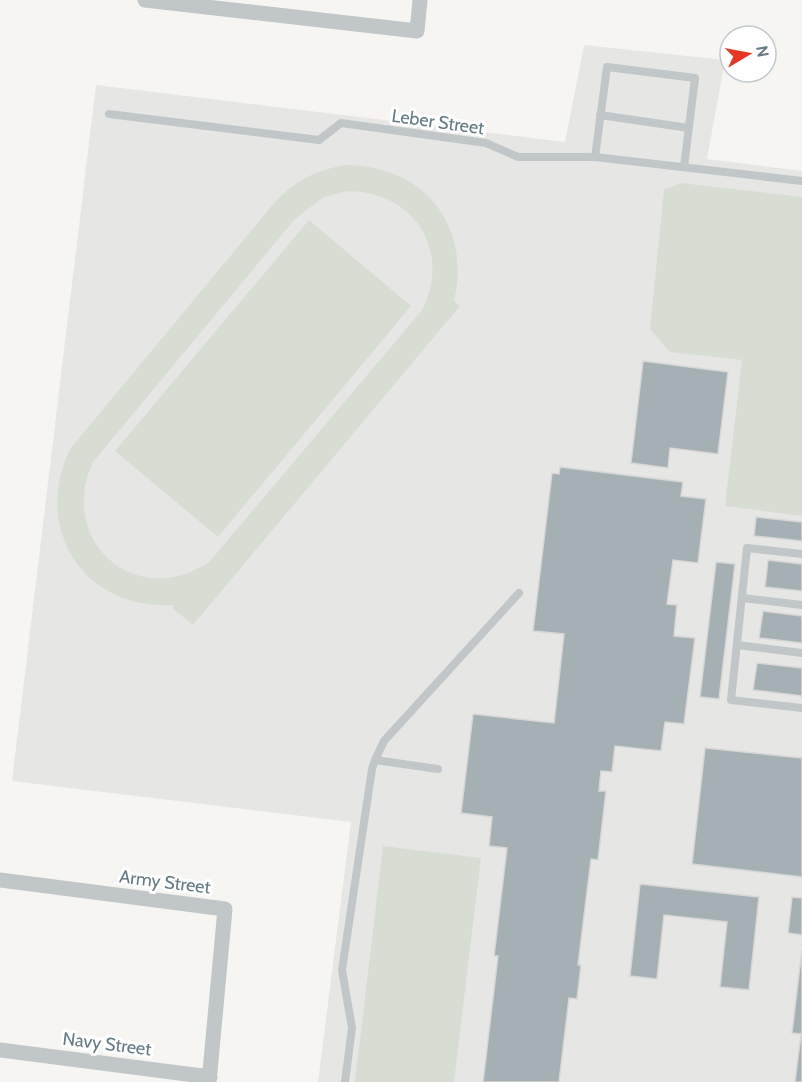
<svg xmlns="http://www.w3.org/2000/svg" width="802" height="1082" font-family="Cabin,sans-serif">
<rect width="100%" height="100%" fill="#f6f5f2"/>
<!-- built -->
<path fill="#e6e7e5" d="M584 45 725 60 707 159 802 171V1082H318L351 822 12 781 96 85 565 142Z"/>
<!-- green -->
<path fill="#d8ddd3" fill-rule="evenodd" d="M345 165C423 165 472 224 454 301L460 306 193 625 172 608 174 605C84 611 32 529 70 449L275 202C295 181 316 170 345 165ZM348 191C414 192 452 250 422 310L210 561C138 612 56 542 93 462L295 219 324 197Z
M681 183 802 197V516L725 506 742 360 670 352 650 329 664 190Z
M309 220 411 306 218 537 115 451Z
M383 846 481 858 454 1082H355Z"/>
<!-- building -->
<path fill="#a5b0b4" stroke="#d7d7d5" stroke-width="1.5" d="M643 361 728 372 718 454 670 448 668 468 631 463Z
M560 467 683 482 681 496 706 499 698 563 673 560 667 604 677 605 674 636 695 638 684 724 665 722 661 751 615 746 612 772 601 771 599 791H606L598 860 591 859 578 965H581L577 999 569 998 559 1082H483L498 956H494L507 848 489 846 492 817 461 813 473 714 554 723 564 634 533 631 552 473 559 474Z
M756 517 802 522V541L754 536Z
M768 560 802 564V591L765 587Z
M716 562 735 564 719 699 700 697Z
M763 611 802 616V643L759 638Z
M757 663 802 668V696L753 690Z
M705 748 802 758V877L692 864Z
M640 884 759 897 749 990 720 987 727 922 664 915 657 979 630 976Z
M792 897 802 898V935L788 933Z
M802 949V1082H795L801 1034 792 1033Z"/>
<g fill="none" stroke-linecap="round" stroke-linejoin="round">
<!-- service -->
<path stroke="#c1c6c8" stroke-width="8" d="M109 114 319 140 341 123 486 143 518 157H595L802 181
M600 115 689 128
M595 157 607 67 695 78 684 167
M802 554 747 548 731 700 802 708
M742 598 802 605
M737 645 802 653
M375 760 384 741 519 593
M345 1082 352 1028 342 970 372 769 375 760 438 769"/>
<!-- minor -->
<path stroke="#c1c6c8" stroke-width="15" d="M145 0 417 31 420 0
M0 880 225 909 209 1082
M0 1050 210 1077"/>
</g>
<g text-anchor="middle" stroke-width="6" stroke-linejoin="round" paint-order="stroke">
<!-- street labels -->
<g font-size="18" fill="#647a84" stroke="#fff">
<text transform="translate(438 122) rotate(8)" y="6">Leber Street</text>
<text transform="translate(165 882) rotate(7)" y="6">Army Street</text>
<text transform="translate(107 1044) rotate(7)" y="6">Navy Street</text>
</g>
</g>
<!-- north arrow -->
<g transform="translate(748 54) rotate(80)"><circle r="28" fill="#ffffff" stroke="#c1cace" stroke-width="1.5"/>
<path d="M0-4.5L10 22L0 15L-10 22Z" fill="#e53723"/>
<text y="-9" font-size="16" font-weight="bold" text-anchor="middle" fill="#647a84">N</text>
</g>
</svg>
